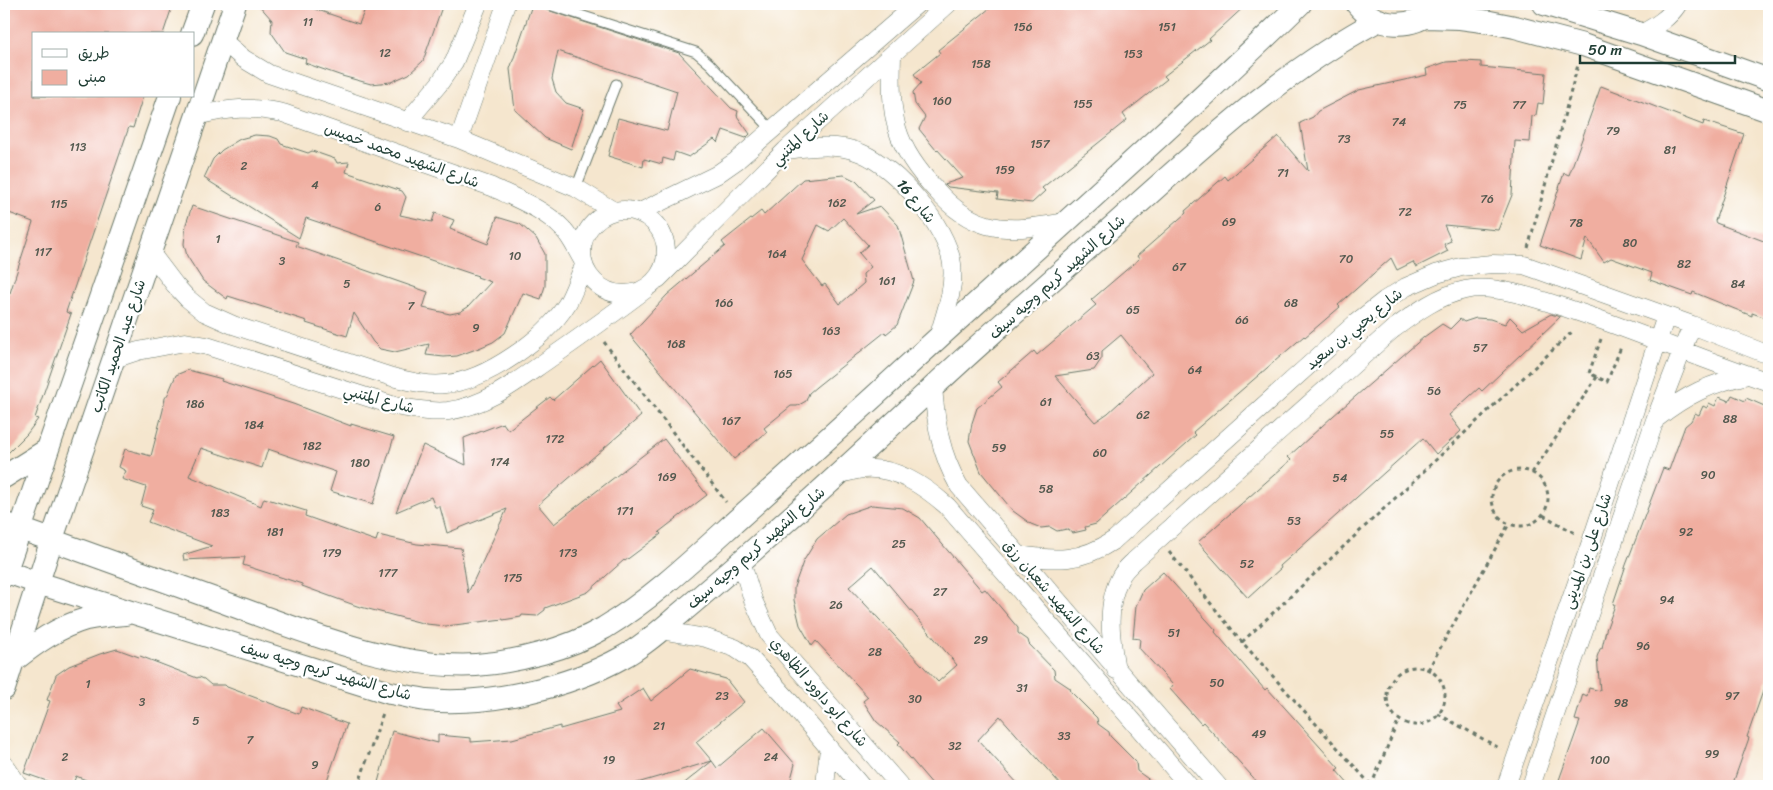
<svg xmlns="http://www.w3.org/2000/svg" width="1773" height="790" font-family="Sriracha,'Playpen Sans Arabic',sans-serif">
<rect width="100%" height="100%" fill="#fff"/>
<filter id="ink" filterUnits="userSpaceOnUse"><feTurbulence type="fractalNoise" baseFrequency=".02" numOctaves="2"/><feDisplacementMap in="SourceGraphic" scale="10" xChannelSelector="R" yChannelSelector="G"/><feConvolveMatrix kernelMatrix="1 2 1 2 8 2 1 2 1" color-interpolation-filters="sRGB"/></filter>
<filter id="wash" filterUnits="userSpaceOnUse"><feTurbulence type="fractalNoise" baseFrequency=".0096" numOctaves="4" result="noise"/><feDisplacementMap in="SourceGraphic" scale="20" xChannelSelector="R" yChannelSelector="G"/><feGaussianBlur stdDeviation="1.12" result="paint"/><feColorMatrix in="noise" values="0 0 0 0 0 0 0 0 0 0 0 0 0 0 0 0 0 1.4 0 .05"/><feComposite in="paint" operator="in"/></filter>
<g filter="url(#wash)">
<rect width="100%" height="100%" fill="#f5e6ce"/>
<g id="blocks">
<!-- building -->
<path fill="#f0aea0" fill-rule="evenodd" d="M4 4H173L163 34H34V96H143L133 128 129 127 66 312 71 314 35 418 38 419 27 434 4 457V291L10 293 33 222 4 211Z
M258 4H300L359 24 367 4H443L423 61 409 74 391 82 371 84 342 76 305 63 306 59 285 52 271 32 272 20Z
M995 4H1247L1209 39 1210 40 1164 76 1167 79 1123 114 1127 120 1042 188 1045 191 1032 203 997 199 998 193 948 187 945 184 963 178 937 149 936 150 919 129 925 117 915 104 913 92 921 83 914 74 940 53 938 50Z
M532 5 679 53 731 108 738 111 737 116 750 134 746 138 723 130 718 143 714 139 689 157 675 152 673 161 663 158 662 164 644 159 643 167 608 156 618 118 667 131 677 91 558 51 552 79 556 92 566 103 584 109 571 149 545 138 515 110 510 69Z
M1465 61 1481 62V67L1546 73 1543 104 1538 103 1536 115 1532 116 1530 142 1515 141 1512 195 1498 230 1444 225 1451 241 1444 244 1448 251 1416 267 1413 262 1397 270 1391 258 1338 305 1340 307 1305 337 1304 336 1193 432 1196 435 1096 524 1085 527 1086 530 1073 533 1067 529 1057 531 1050 527 1041 528 1031 524 1013 511 981 472 969 441 972 423 977 408 1002 387 998 382 1034 351 1037 355 1096 305 1091 300 1139 259 1137 256 1186 213 1185 211 1225 176 1228 180 1278 136 1308 171 1300 123 1313 117 1318 111 1359 90 1427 75 1426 69 1446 62ZM1121 335 1152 373 1108 413 1095 422 1055 376 1094 370 1102 358V351Z
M1601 86 1703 125 1704 121 1744 134 1715 221 1716 223 1769 243V319L1752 313V316L1693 292 1692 295 1650 280 1652 273 1611 258 1604 262 1587 238 1581 260 1540 245 1564 173 1569 175Z
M255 135 270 136 278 139 281 144 308 153 312 151 335 159 337 163 349 162 346 172 402 191 406 197 400 215 432 222 435 213 454 220 450 229 488 244 497 217 520 224 536 238 545 254V286L541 299 523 293 505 333 493 342 479 348 457 356 444 357 426 355 429 344 395 352 380 349 373 342 354 313 347 336 306 323 307 321 228 296 227 299 203 281 187 256 184 244 186 224 192 206 298 242 296 246 428 292 423 308 450 314 460 312 468 307 491 282 477 277 478 276 306 218 299 238 204 178 213 159 222 150 240 139Z
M844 175 856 181 874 200 856 214 880 206 898 225 914 281 897 325 886 334 885 332 816 387 809 393 806 401 797 406H791L764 428 767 432 734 459 630 335 667 295 725 246 722 242 761 211 764 215 803 179ZM843 218 868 245 859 253 871 267 863 274 864 283 840 304 825 284 822 286 802 260 818 225 829 231Z
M1551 314 1560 317 1482 391 1479 388 1449 415 1461 431 1436 454 1423 438 1280 566 1281 568 1248 598 1198 542 1291 460 1288 457 1333 416 1424 337 1442 324 1450 329 1460 319 1464 322 1476 318 1490 319 1505 324 1510 317 1523 330Z
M600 359 641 416 538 505 554 524 664 439 707 495 659 532 661 534 625 561 624 560 588 592 545 608V610L537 616 522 615 521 617 503 620V619L446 626 426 624 357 606 302 586V584L243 565 245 557 184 560 183 555 212 546 148 522 153 510 141 506 146 487 122 479 126 471 119 467 125 449 151 456 163 410 165 398 168 394 176 375 188 370 222 379 221 381 293 404 351 426V424L394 437 373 504 330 491 336 472 268 449 262 468 201 448 189 476 261 506 264 498 306 511 305 516 376 541 378 535 417 544 461 548 468 593 507 509 447 533 440 507H435L431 497 396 512 423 445 466 465 464 438 503 423 508 430 550 397 553 400Z
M1732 395 1745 401 1746 398 1769 408V674L1747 737 1749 738 1732 786H1577L1559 780 1580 721 1575 720 1583 694 1587 696 1589 688 1600 691 1597 657 1600 649 1602 648 1606 630 1615 605 1613 604 1626 565 1663 468 1669 470 1685 426 1691 421 1695 413 1699 415 1703 406 1707 408 1709 403 1715 406 1719 397 1729 401Z
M872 505 903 508 920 518 982 591 985 589 1018 628V633L1028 640 1029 644 1054 670 1055 678 1070 688 1071 692 1097 718 1098 724 1109 732 1110 736 1136 762 1137 771 1158 786H1062L1000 716 978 740 1020 786H934L898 744 900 742 876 721 863 701 868 697 816 641 812 646 800 625 794 600V587L803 562 817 539 846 514ZM873 566 957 665 938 682 849 587Z
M1163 572 1216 630 1215 632 1265 690 1267 688 1339 768 1336 770 1350 786H1261L1203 722 1201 724 1170 689 1173 685 1139 648 1140 639 1133 638 1136 606 1143 590Z
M117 649 139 657 140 656 197 678 199 677 204 679 211 685H225L227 687 299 714 301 707 347 724 325 786H101L76 776 72 786H61L24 773 50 701 47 700 56 675 69 666 100 654Z
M690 669 726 679 744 702 696 742 712 761 627 786H377L392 731 438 743V735L471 738V742L512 739 560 726V729L620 712 616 706 643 688 651 701Z
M764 728 795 764 789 786H681L712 761 717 768Z"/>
</g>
</g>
<g filter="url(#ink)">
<use href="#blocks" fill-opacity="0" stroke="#6a786a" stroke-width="1"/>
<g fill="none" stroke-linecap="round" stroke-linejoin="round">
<defs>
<path id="service" d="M546 4 696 52 710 64 772 130
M576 188 616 84"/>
<path id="minor" d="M1641 34C1656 26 1669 18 1678 4
M222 40 244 59 269 74 459 139 576 188 612 210
M892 55C890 117 893 145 937 191 951 207 966 219 987 225 1013 232 1041 226 1067 222
M196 116C230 108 249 106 283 113L492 187C517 199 544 209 563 229 571 237 576 249 582 259
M407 122 439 84 454 62 478 4
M459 139 506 4
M786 150C811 147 837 143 861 153 896 167 947 226 952 264 955 289 945 314 938 338
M582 252a42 42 0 1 1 84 0a42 42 0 1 1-84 0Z
M640 212 716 175 736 161 917 4
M150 252 175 285 187 298 204 312 233 325 392 377C409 381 427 386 445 384 486 381 545 339 567 304 574 292 578 278 584 266
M658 279 786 150 948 4
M114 359 138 351 185 342 207 346 395 406C412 409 431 413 448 411 488 405 517 381 549 359 582 336 614 313 646 289
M933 387C936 424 940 453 959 486L1218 786
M1657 418C1686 395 1711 383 1748 375
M840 474C848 472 855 470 863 469 895 466 924 486 947 506L1189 786
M1018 555C1056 561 1081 562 1114 540L1357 322 1385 300 1406 287 1436 274 1461 267 1492 264 1524 265 1692 325 1769 355
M741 561 753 600 769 635 900 786
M660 630 706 638 735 648 750 658 784 695 861 786
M1116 670C1111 640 1105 604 1121 576 1124 570 1130 565 1134 561L1392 330C1415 313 1437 296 1465 290 1493 283 1541 300 1569 309 1637 331 1702 360 1769 382
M4 764 19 786
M825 786 829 748
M1506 786 1591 542 1666 316
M1531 786 1655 420 1692 325"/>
<path id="tertiary" d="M1357 4C1378 30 1412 29 1436 9
M1544 4 1641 34 1769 80
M1425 17 1460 18 1490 22 1515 27 1583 45 1769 111
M192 34 203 4
M4 477 47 450
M4 523C78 549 152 576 226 603 299 630 398 670 476 665 518 662 567 649 604 628 653 598 695 558 738 519 785 477 832 435 878 393 1019 263 1163 137 1300 4
M4 571 38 583 390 693C402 695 414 698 426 700 488 706 570 687 623 657 645 645 664 627 682 612 719 581 754 550 790 518 838 476 884 432 931 389 993 331 1057 276 1120 220 1202 147 1281 72 1379 20
M4 576 170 96
M13 661C36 643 58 627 86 619 99 616 112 615 125 614
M4 689 52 539 235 4"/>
</defs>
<!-- service casing -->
<use href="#service" stroke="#6a786a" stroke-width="11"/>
<!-- minor casing -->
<use href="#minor" stroke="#6a786a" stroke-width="19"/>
<!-- tertiary casing -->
<use href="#tertiary" stroke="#6a786a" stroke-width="24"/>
<!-- path -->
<path stroke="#6a786a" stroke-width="3" stroke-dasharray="4 4" stroke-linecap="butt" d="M1528 248 1578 65
M1601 339 1589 373 1607 382 1621 347
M604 342 726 502
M1492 498a28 28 0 1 1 56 0a28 28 0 1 1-56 0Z
M1532 473 1597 377
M1543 515 1575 533
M1169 552 1242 642 1372 786
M1242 642 1573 331
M1387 696a29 29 0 1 1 58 0a29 29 0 1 1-58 0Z
M1428 670 1509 524
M1438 714 1501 749
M358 786 383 713
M1371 786 1399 719"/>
<!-- service -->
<use href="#service" stroke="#fff" stroke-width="9"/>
<!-- minor -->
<use href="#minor" stroke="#fff" stroke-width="18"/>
<!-- tertiary -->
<use href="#tertiary" stroke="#fff" stroke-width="22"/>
</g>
</g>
<g text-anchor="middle" stroke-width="4.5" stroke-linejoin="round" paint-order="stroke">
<!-- number labels -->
<g font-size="12" fill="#53594f">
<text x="308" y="26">11</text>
<text x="1023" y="31">156</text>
<text x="1167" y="31">151</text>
<text x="385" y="57">12</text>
<text x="1133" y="58">153</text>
<text x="981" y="68">158</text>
<text x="942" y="105">160</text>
<text x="1083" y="108">155</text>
<text x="1460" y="109">75</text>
<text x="1519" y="109">77</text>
<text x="1399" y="126">74</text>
<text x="1613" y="135">79</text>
<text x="1344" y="143">73</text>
<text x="1040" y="148">157</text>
<text x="78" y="151">113</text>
<text x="1670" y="154">81</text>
<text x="244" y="170">2</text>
<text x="1005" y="174">159</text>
<text x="1283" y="177">71</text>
<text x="315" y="189">4</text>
<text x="1487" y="203">76</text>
<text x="837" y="207">162</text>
<text x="59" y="208">115</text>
<text x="378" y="211">6</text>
<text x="1405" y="216">72</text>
<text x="1229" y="226">69</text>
<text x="1576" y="227">78</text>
<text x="218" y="243">1</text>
<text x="1630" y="247">80</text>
<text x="43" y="256">117</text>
<text x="777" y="258">164</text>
<text x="515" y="260">10</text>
<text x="1346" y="263">70</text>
<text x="282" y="265">3</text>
<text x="1684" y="268">82</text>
<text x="1179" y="271">67</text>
<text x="887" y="285">161</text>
<text x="347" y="288">5</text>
<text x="1738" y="288">84</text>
<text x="724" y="307">166</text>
<text x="1291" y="307">68</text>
<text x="411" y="310">7</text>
<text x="1133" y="314">65</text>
<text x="1242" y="324">66</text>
<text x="476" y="332">9</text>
<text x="831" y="335">163</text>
<text x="676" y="348">168</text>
<text x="1480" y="352">57</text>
<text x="1093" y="360">63</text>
<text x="1195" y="374">64</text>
<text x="783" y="378">165</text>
<text x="1434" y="395">56</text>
<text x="1046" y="406">61</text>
<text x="195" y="408">186</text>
<text x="1143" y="419">62</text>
<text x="1730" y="423">88</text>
<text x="731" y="425">167</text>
<text x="254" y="429">184</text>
<text x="1387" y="438">55</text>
<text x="555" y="443">172</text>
<text x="312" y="450">182</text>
<text x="999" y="452">59</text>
<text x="1100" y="457">60</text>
<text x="500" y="466">174</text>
<text x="360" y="467">180</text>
<text x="1708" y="479">90</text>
<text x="667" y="481">169</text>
<text x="1340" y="482">54</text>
<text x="1046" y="493">58</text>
<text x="625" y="515">171</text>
<text x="220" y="517">183</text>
<text x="1294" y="525">53</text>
<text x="275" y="536">181</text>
<text x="1686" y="536">92</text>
<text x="899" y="548">25</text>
<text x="332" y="557">179</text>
<text x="568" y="557">173</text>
<text x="1247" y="568">52</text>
<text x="388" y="577">177</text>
<text x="513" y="582">175</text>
<text x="940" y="596">27</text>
<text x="1667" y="604">94</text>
<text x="836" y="609">26</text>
<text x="1174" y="637">51</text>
<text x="981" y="644">29</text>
<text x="1643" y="650">96</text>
<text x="875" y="656">28</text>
<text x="1217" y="687">50</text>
<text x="88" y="688">1</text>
<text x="1022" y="692">31</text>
<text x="722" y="700">23</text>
<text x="1732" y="700">97</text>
<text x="915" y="703">30</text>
<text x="142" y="706">3</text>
<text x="1621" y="707">98</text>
<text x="196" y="725">5</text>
<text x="659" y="730">21</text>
<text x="1259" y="738">49</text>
<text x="1064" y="740">33</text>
<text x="250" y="744">7</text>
<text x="955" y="750">32</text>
<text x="1712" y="758">99</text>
<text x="65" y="761">2</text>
<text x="771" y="761">24</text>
<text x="609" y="764">19</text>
<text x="1600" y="764">100</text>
<text x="315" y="769">9</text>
</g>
<!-- street labels -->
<g font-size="15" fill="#1f3d34" stroke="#fff">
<text transform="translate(800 138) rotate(-43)" y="5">شارع المتنبي</text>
<text transform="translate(402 155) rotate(20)" y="5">شارع الشهيد محمد خميس</text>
<text transform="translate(916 201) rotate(51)" y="5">شارع 16</text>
<text transform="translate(1057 277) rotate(-42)" y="5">شارع الشهيد كريم وجيه سيف</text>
<text transform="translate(1354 329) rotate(-39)" y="5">شارع يحيي بن سعيد</text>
<text transform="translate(118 346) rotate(-71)" y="5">شارع عبد الحميد الكاتب</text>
<text transform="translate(379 399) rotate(15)" y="5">شارع المتنبي</text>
<text transform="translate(756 548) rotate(-41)" y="5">شارع الشهيد كريم وجيه سيف</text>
<text transform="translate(1587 551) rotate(-71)" y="5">شارع على بن المدينى</text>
<text transform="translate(1054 597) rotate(49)" y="5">شارع الشهيد شعبان رزق</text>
<text transform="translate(326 671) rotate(16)" y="5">شارع الشهيد كريم وجيه سيف</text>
<text transform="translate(819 692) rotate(49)" y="5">شارع ابو داوود الظاهري</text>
</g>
</g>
<!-- margin -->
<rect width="1773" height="790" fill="none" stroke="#fff" stroke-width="20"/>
<!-- legend -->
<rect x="32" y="32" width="162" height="65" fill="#ffffff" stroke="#a5b1ae"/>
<rect x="42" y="49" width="25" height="8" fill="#ffffff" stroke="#a5b1ae"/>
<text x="78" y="58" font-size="15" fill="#1f3d34">طريق</text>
<rect x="42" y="70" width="25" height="15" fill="#f0aea0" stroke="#a5b1ae"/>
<text x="78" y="82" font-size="15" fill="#1f3d34">مبنى</text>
<!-- scale -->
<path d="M1580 55v8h155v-8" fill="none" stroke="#1f3d34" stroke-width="2.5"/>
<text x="1588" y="55" font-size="15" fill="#1f3d34" stroke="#ffffff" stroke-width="4" paint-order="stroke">50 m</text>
</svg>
